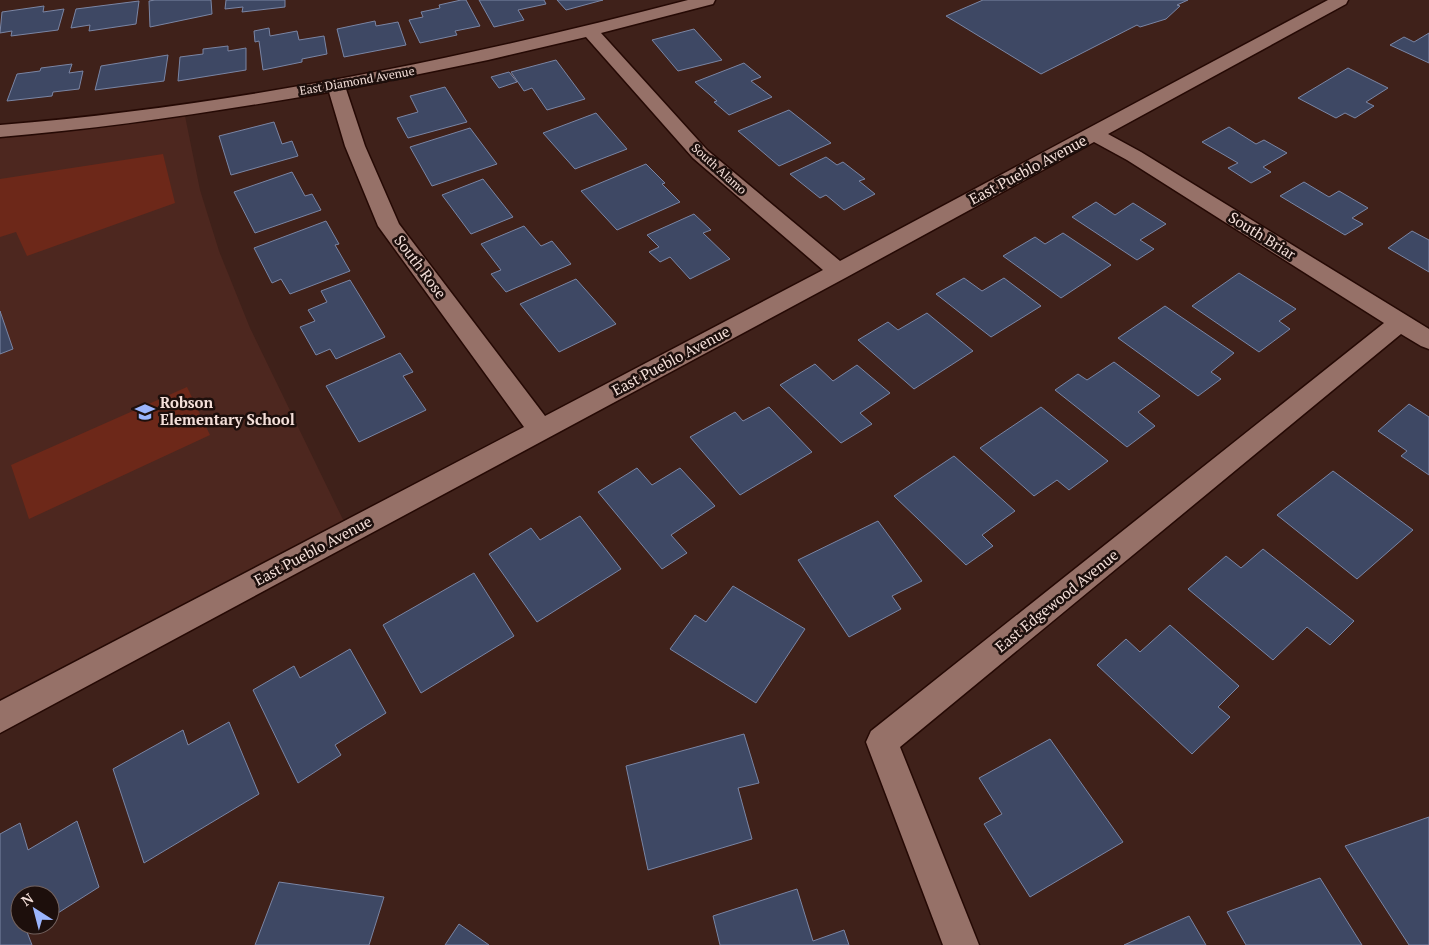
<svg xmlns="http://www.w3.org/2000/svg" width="1429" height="945" font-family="'PT Serif',serif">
<rect width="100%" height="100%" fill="#3f211a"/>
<!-- built -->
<path fill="#4d271f" d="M184 111 200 190 219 251 250 328 349 532 0 719V131Z"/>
<!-- green -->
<path fill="#6d2819" d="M163 154 175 203 27 256 16 232 0 237V179Z
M187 387 210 435 29 519 11 465Z"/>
<!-- building -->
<path fill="#3e4864" stroke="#7a85a4" d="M155 0H211L212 14 150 27 149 1Z
M226 0H285V7L242 12 243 7 225 9Z
M461 0H466L480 26 455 31 457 35 420 43 409 20 423 17 421 12 440 8 439 5Z
M479 0H544L546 4 518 10 524 20 494 27Z
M557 0H603L566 10Z
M983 0H1188L1177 5 1180 6 1166 19 1140 27 1137 25 1041 74 946 16Z
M139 1 136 24 89 31 90 25 71 28 76 9Z
M44 6 43 12 64 9 58 30 11 36 12 31 0 33 2 12Z
M375 21 376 26 398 22 406 45 344 57 337 29Z
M269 28 270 36 297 31 299 40 324 36 327 54 302 59V62L263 70 259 41 255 42 254 31Z
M694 29 722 60 678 71 652 40Z
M1429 33V63L1390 45 1404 37 1414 42Z
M228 46V51L246 48V70L178 81 180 57 203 54V49Z
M168 55 164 81 95 90 101 66Z
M556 60 585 99 547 110 532 88 524 91 511 72Z
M744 63 761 77 751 81 772 97 729 115 714 102 717 101 695 82Z
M72 64 69 73 83 71 79 89 53 92 52 96 7 101 17 74 40 71 41 68Z
M1348 68 1388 88 1366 102 1374 106 1355 118 1345 113 1336 118 1298 98Z
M509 72 517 82 499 88 491 77Z
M445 87 467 122 408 138 397 118 418 112 410 96Z
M789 110 831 143 779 166 738 131Z
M596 113 627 149 575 169 543 133Z
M274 122 282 144 292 141 298 156 231 175 219 136Z
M1229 127 1256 144 1264 140 1287 153 1263 167 1271 172 1251 183 1228 168 1238 163 1202 142Z
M470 128 497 164 432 186 410 147Z
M826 157 837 165 843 162 865 179 859 181 875 194 844 210 826 195 820 198 790 174Z
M646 164 665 183 662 184 680 202 617 230 581 191Z
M292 172 305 196 312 194 321 210 255 233 234 192Z
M483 179 513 217 471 234 442 195Z
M1304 182 1329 197 1339 191 1368 208 1352 218 1363 224 1345 235 1280 196Z
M1096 202 1115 215 1133 203 1166 224 1140 240 1154 249 1137 260 1072 217Z
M694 214 711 230 703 233 730 259 690 279 670 257 660 262 649 252 659 247 647 235Z
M326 221 339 244 335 245 350 271 290 294 281 279 272 283 254 248Z
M524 226 541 246 552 241 571 264 506 292 491 274 501 270 481 244Z
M1412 231 1429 240V272L1388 248Z
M1063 233 1111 265 1061 298 1003 256 1035 237 1045 244Z
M1239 273 1296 309 1279 321 1290 329 1259 352 1192 306Z
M964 278 982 291 1004 278 1041 306 991 337 936 294Z
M576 279 616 324 559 352 520 304Z
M350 280 385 337 336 359 330 349 316 355 300 327 315 321 308 310 327 302 321 291Z
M1165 306 1234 353 1211 372 1221 379 1198 396 1118 338Z
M0 311 13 349 0 354Z
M927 313 973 351 914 389 858 340 888 322 898 330Z
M400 353 413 372 403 376 426 410 359 442 326 386Z
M1114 362 1160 396 1138 412 1155 426 1127 447 1055 390 1078 374 1087 380Z
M815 364 833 381 857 365 890 393 860 413 872 424 841 443 780 385Z
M1409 404 1429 417V475L1401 456 1407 451 1378 431Z
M769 407 812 452 740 495 690 437 735 412 743 421Z
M1041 407 1108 461 1069 490 1057 480 1034 496 980 448Z
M954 456 1015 511 982 535 993 546 966 565 894 496Z
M637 468 652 485 680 468 715 506 671 535 687 553 662 569 598 492Z
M1333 471 1413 530 1357 579 1277 515Z
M580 516 621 569 537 622 489 554 531 528 540 540Z
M878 521 922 581 892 596 901 609 849 637 798 560Z
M1263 549 1354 621 1330 645 1307 627 1273 660 1188 589 1226 556 1241 568Z
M474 573 514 636 421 693 383 625Z
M733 586 805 629 756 703 670 649 695 615 706 622Z
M1170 625 1239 686 1218 707 1230 717 1192 754 1097 665 1126 639 1140 652Z
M350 649 386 713 335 745 341 755 298 783 253 690 294 666 300 678Z
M229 722 259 794 144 863 113 769 183 730 188 745Z
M744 734 759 783 738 788 752 839 648 870 626 766Z
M1050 739 1123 842 1030 897 984 824 1002 814 979 778Z
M1429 817V945H1409L1345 846Z
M77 821 99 887 50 918V895H20V925H39L27 932 32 945H0V834L20 823 28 850Z
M1320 878 1362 945H1246L1227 912Z
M279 882 384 897 369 945H255Z
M797 889 813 941 844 930 849 945H720L713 916Z
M1189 916 1206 945H1124Z
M459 924 489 945H445Z"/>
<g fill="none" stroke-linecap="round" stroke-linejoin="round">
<defs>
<path id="minor" d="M688 0H715L713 4 601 33 707 150 840 261 1328 0H1348L1346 4 1108 134 1141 152 1429 329V349L1421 346 1401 334 900 747 979 945H943L866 742 871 731 1384 323 1127 160 1094 142 847 277 0 733V701L524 427 378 226 345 146 329 92C220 111 110 128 0 137V125C233 106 462 59 688 0ZM586 37 693 158 823 270 545 416 399 224 365 146 346 89 488 60Z"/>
</defs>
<!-- minor casing -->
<use href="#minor" stroke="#250904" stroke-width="3"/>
<!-- minor -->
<use href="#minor" fill="#967168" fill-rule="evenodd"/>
</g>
<!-- icons -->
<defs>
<symbol id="school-bare" viewBox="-9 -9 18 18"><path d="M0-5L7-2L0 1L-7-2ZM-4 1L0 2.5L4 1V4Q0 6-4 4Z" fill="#9bb5fd" stroke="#1d0f0c" stroke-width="2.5" paint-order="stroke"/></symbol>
</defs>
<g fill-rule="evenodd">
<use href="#school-bare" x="131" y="398" width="28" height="28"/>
</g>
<g text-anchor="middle" stroke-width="5" stroke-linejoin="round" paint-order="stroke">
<!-- far-street labels -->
<g font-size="12" fill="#f4dfd9" stroke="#1d0f0c">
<text transform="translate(357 81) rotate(-10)" y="4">East Diamond Avenue</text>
<text transform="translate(719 169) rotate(42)" y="4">South Alamo</text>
</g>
<!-- street labels -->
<g font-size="15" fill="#f4dfd9" stroke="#1d0f0c">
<text transform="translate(1028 170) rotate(-28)" y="5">East Pueblo Avenue</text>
<text transform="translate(1262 236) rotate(32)" y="5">South Briar</text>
<text transform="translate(420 267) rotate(53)" y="5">South Rose</text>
<text transform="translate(671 361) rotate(-28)" y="5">East Pueblo Avenue</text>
<text transform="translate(313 551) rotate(-28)" y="5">East Pueblo Avenue</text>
<text transform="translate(1057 601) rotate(-39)" y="5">East Edgewood Avenue</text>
</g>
<!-- poi labels -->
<g font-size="15" font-weight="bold" fill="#f4dfd9" stroke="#1d0f0c" text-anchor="start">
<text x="160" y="408">Robson<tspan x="160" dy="17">Elementary School</tspan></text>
</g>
</g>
<!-- north arrow -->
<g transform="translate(35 910) rotate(324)"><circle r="24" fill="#1d0f0c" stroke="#73625e"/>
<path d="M0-4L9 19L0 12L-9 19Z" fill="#9bb5fd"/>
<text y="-8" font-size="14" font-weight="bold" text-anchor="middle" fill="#f4dfd9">N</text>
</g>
</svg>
